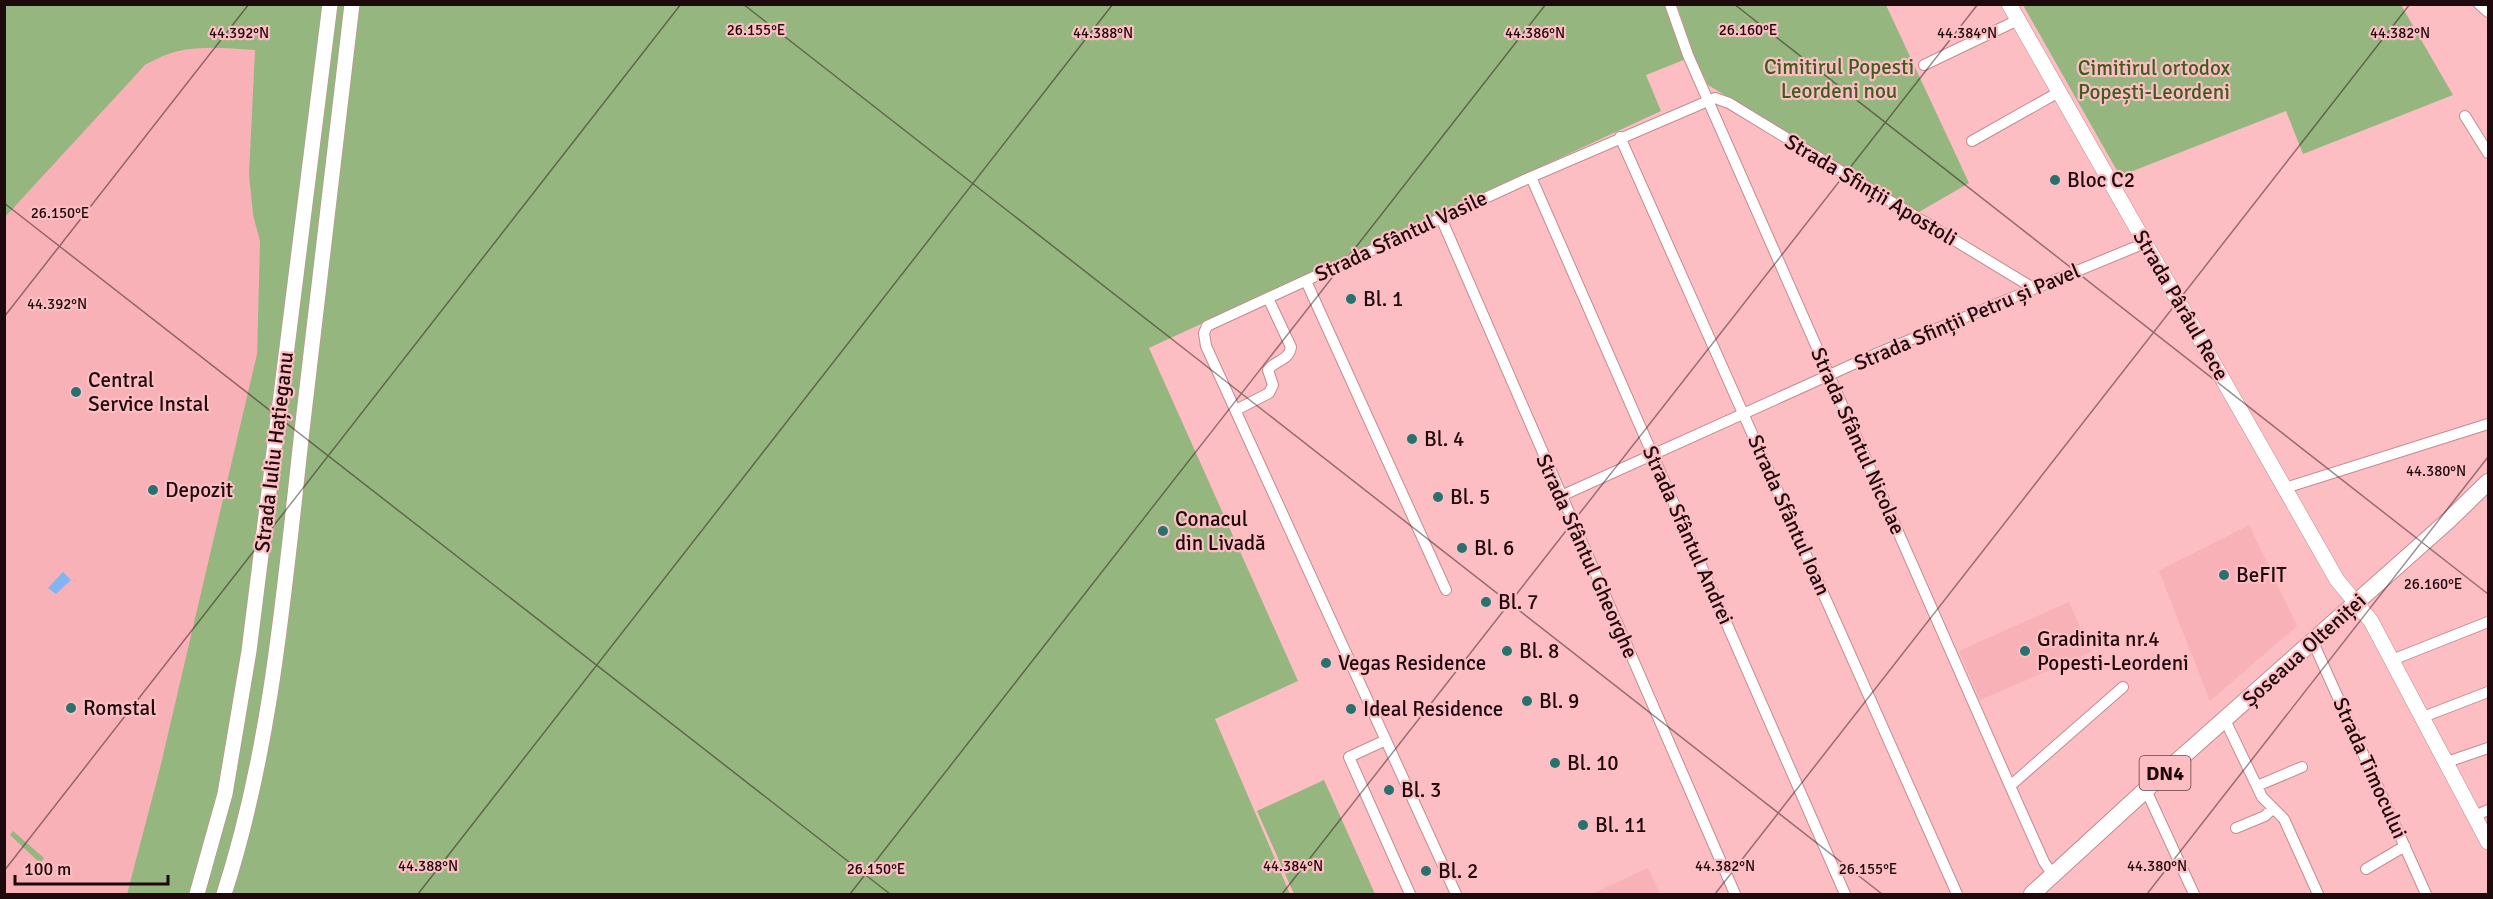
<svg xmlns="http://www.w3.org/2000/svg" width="2493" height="899" font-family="Signika,sans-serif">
<rect width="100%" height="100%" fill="#fcbec3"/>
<!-- built -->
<path fill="#f7b1b7" d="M197 47 255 49 249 174 253 215 260 241 257 354 239 435 160 768 127 894H5L4 217 135 73 157 58Z
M2249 525 2297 626 2210 701 2159 571Z
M2069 602 2091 652 1980 700 1959 651Z
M1648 868 1660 894H1592Z"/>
<!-- green -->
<path fill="#96b680" d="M1666 4 1686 59 1646 75 1661 111 1149 348 1298 681 1215 719 1290 894H127L160 768 257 354 260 241 253 215 249 174 255 50C213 47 182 43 145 65L5 217V5Z
M1677 5H1886L1969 183 1919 212 1708 85 1694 56Z
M2023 5H2401L2453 95 2303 154 2286 111 2120 176Z
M1324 780 1375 894H1294L1257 811Z
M13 831 44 858 40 863 10 835Z"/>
<!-- water -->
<path fill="#7fb5f4" d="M63 572 71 580 56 594 48 588Z"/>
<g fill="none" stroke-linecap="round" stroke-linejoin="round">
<defs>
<path id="street" d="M1670 4 1688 55 2010 786 2044 862 2053 875
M2479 4 2488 12
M1924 65 2018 20
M2465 116 2488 153
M1620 137 1957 894
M1972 141 2059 92
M1531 177 1845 894
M1441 218 1735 894
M1306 281 1446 590
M1236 410 1269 393 1273 385 1268 370C1275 360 1289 361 1291 347L1268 298
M2285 488 2488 424
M1561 496 1878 353 2145 243
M2313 642 2426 894
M2392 660 2488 622
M2423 717 2488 692
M2225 720 2262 797 2284 819 2318 894
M1386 740 1349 757 1410 894
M2447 762 2488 748
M2010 786 2123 687
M2257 786 2302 767
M2146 790 2194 894
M2475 816 2488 810
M2236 828 2265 816 2273 808
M2366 869 2405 846
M1456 894 1206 346 1204 333 1207 326 1531 177 1715 98 1729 103 2033 288"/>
<path id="secondary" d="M2009 4 2337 580 2371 621 2488 842
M197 894 225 794 249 651 330 4
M224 894C273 743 285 580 303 422 318 283 335 144 352 4"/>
<path id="primary" d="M2032 894 2164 773 2449 520 2488 482"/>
</defs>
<!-- street casing -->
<use href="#street" stroke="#c58a90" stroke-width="12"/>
<!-- secondary casing -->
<use href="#secondary" stroke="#c58a90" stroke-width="16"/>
<!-- primary casing -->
<use href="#primary" stroke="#c58a90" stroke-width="18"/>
<!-- street -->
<use href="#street" stroke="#fff" stroke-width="10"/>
<!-- secondary -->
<use href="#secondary" stroke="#fff" stroke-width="15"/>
<!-- primary -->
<use href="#primary" stroke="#fff" stroke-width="16"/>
</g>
<!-- ticks -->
<path fill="none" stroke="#1e090c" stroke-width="1.5" stroke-opacity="0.45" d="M743 4 1882 894M1734 4 2488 594M4 203 890 894M4 317 249 4M4 871 681 4M418 894 1113 4M850 894 1546 4M1282 894 1978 4M1715 894 2410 4M2147 894 2488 457"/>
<!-- markers -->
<g fill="#27716f" stroke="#fcbec3" stroke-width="2">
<circle cx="2055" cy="180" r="6"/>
<circle cx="1351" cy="299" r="6"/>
<circle cx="76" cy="392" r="6"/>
<circle cx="1412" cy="439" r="6"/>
<circle cx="153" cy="490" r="6"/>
<circle cx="1438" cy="497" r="6"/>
<circle cx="1163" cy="531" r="6"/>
<circle cx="1462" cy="548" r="6"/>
<circle cx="2224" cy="575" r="6"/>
<circle cx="1486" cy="602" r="6"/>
<circle cx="1507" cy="651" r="6"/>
<circle cx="2025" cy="651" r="6"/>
<circle cx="1326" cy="663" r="6"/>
<circle cx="1527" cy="701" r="6"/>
<circle cx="71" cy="708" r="6"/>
<circle cx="1351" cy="709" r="6"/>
<circle cx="1555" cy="763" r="6"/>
<circle cx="1389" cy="790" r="6"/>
<circle cx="1583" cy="825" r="6"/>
<circle cx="1426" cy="871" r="6"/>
</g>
<g text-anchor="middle" stroke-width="4.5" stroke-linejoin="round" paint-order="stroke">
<!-- shield labels -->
<rect fill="#fcbec3" stroke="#613f43" stroke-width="1.5" x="2139.5" y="756" width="51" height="34" rx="4.5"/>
<g font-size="20" font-weight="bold" fill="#1e090c">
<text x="2165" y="780">DN4</text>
</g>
<!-- park labels -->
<g font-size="21" fill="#3c5d1e" stroke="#fcbec3">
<text x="1839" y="74">Cimitirul Popesti<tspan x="1839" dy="24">Leordeni nou</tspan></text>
<text x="2154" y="75">Cimitirul ortodox<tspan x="2154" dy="24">Popești-Leordeni</tspan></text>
</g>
<!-- poi labels -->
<g font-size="21" fill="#1e090c" stroke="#fcbec3" text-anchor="start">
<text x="2067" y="187">Bloc C2</text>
<text x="1363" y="306">Bl. 1</text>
<text x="88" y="387">Central<tspan x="88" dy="24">Service Instal</tspan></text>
<text x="1424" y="446">Bl. 4</text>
<text x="165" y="497">Depozit</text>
<text x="1450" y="504">Bl. 5</text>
<text x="1175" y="526">Conacul<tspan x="1175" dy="24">din Livadă</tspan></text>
<text x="1474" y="555">Bl. 6</text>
<text x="2236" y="582">BeFIT</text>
<text x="1498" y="609">Bl. 7</text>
<text x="2037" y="646">Gradinita nr.4<tspan x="2037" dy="24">Popesti-Leordeni</tspan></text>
<text x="1519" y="658">Bl. 8</text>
<text x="1338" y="670">Vegas Residence</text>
<text x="1539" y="708">Bl. 9</text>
<text x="83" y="715">Romstal</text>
<text x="1363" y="716">Ideal Residence</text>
<text x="1567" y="770">Bl. 10</text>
<text x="1401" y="797">Bl. 3</text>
<text x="1595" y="832">Bl. 11</text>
<text x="1438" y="878">Bl. 2</text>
</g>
<!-- street labels -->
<g font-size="21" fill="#1e090c" stroke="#fcbec3">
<text transform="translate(1871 190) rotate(31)" y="7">Strada Sfinții Apostoli</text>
<text transform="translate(1401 236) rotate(-25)" y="7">Strada Sfântul Vasile</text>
<text transform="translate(2181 305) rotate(60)" y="7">Strada Pârâul Rece</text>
<text transform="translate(1967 317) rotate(-23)" y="7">Strada Sfinții Petru și Pavel</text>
<text transform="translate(1858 441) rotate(66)" y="7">Strada Sfântul Nicolae</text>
<text transform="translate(274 452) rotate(-83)" y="7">Strada Iuliu Hațieganu</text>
<text transform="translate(1789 515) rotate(66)" y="7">Strada Sfântul Ioan</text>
<text transform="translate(1688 535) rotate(66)" y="7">Strada Sfântul Andrei</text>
<text transform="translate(1587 556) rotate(66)" y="7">Strada Sfântul Gheorghe</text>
<text transform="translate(2304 650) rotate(-42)" y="7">Șoseaua Olteniței</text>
<text transform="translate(2370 768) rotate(66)" y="7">Strada Timocului</text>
</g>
</g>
<g font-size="15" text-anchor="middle" fill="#1e090c" stroke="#fcbec3" stroke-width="4.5" stroke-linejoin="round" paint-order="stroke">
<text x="756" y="35">26.155°E</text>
<text x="1748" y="35">26.160°E</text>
<text x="239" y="38">44.392°N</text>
<text x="1103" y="38">44.388°N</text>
<text x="1535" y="38">44.386°N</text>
<text x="1967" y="38">44.384°N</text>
<text x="2400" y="38">44.382°N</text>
<text x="60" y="218">26.150°E</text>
<text x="57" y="309">44.392°N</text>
<text x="2436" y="476">44.380°N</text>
<text x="2433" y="589">26.160°E</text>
<text x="428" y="871">44.388°N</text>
<text x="1293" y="871">44.384°N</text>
<text x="1725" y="871">44.382°N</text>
<text x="2157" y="871">44.380°N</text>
<text x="876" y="874">26.150°E</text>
<text x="1868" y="874">26.155°E</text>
</g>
<!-- border -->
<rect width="2493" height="899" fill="none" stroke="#1e090c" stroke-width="12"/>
<!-- scale -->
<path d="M15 875v9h153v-9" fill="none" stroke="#1e090c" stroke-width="3"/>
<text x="24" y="875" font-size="18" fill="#1e090c" stroke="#fcbec3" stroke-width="4.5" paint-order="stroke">100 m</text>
</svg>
